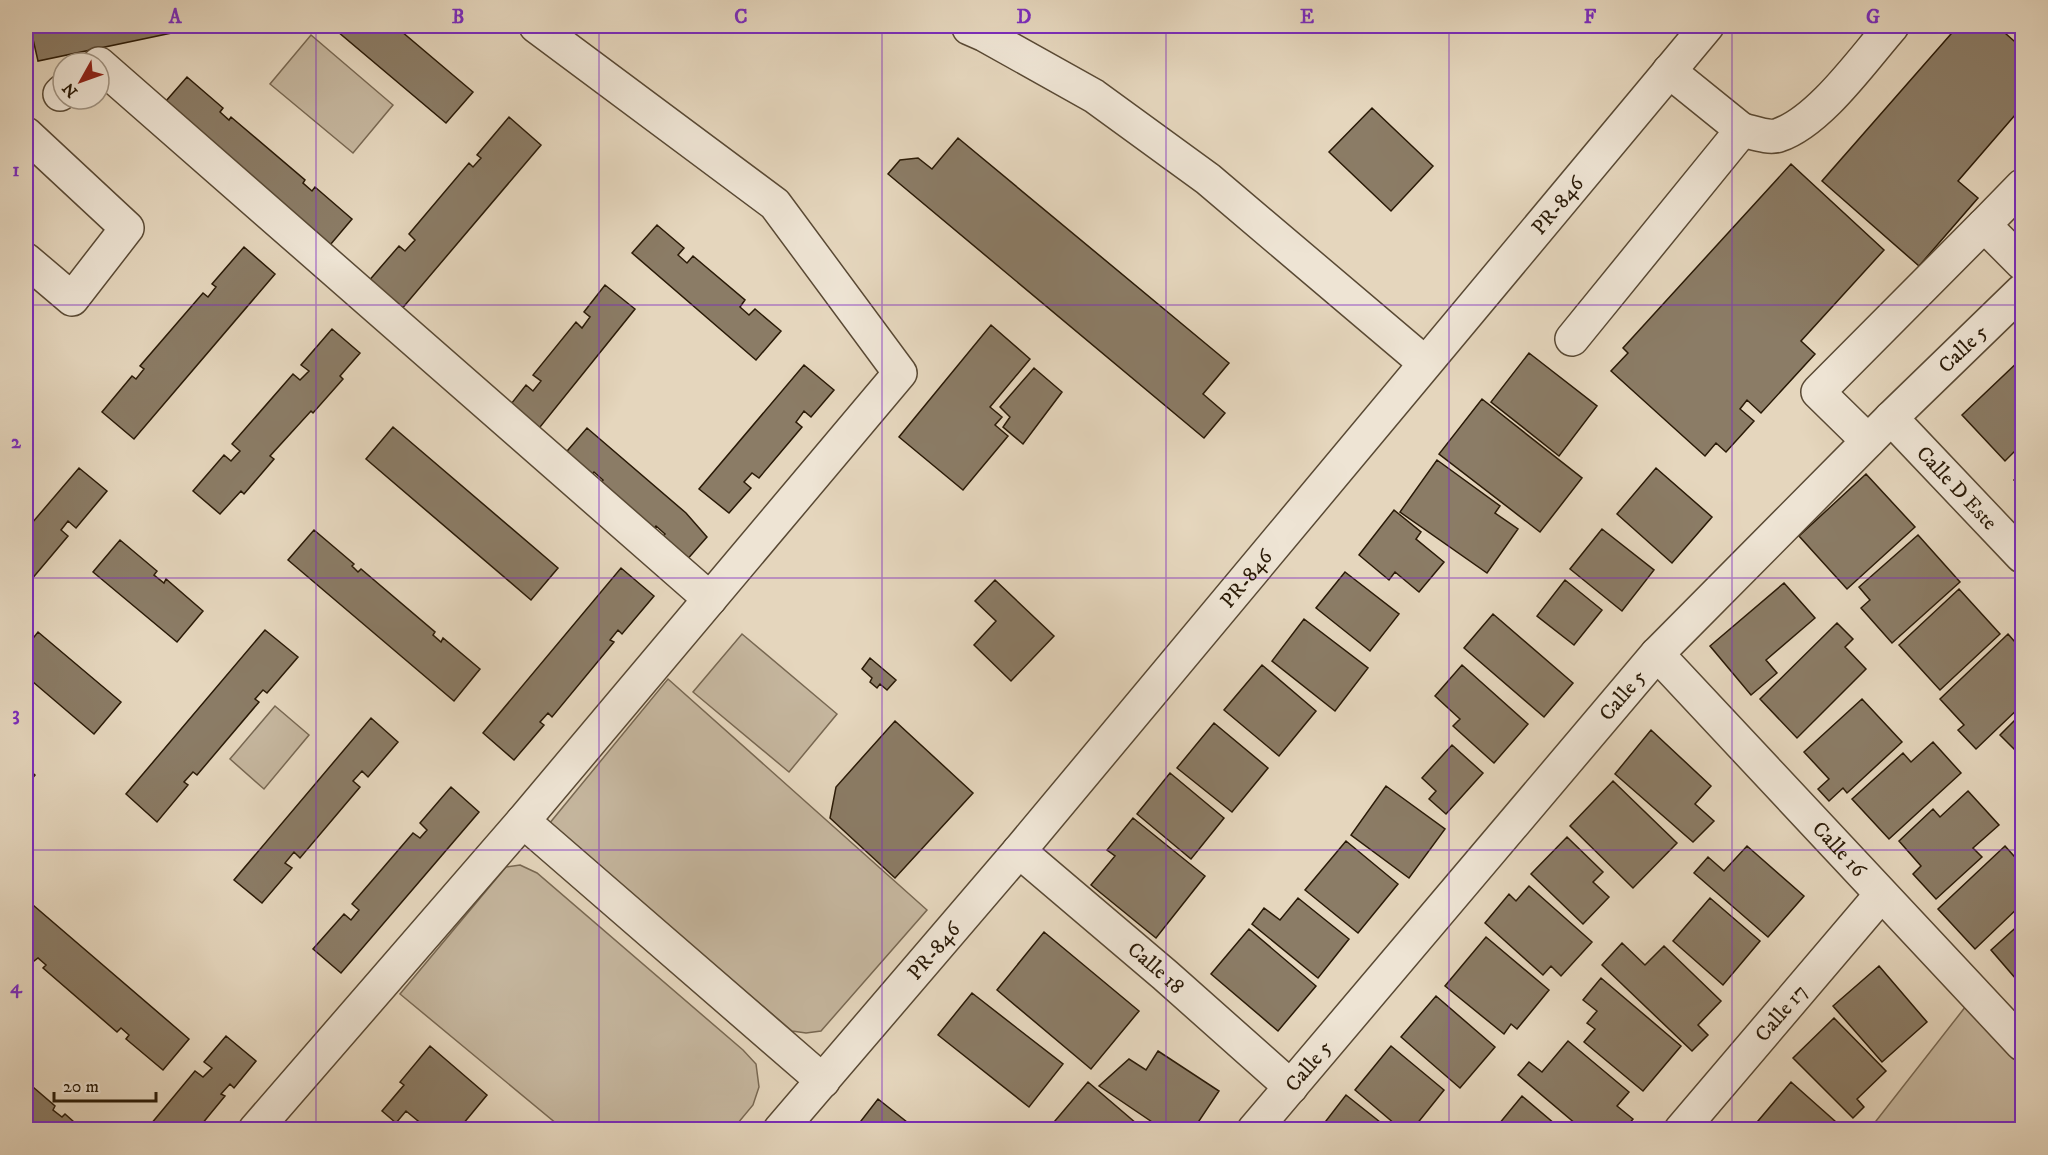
<svg xmlns="http://www.w3.org/2000/svg" width="2048" height="1155" font-family="'IM FELL DW Pica',serif">
<rect width="100%" height="100%" fill="#e5d6bd"/>
<filter id="stains"><feTurbulence type="fractalNoise" baseFrequency=".00333" numOctaves="4"/><feColorMatrix values="0 0 0 0 .2 0 0 0 0 .09 0 0 0 0 .02 0 0 0 .5 -.17"/></filter>
<radialGradient id="worn" r=".72"><stop offset=".6" stop-color="#630" stop-opacity="0"/><stop offset="1" stop-color="#630" stop-opacity=".3"/></radialGradient>
<!-- green -->
<path fill="#c5b69e" stroke="#786852" stroke-width="1.5" d="M311 35 393 105 353 153 270 84Z
M742 634 837 714 789 772 693 692Z
M668 679 927 910 821 1031 806 1033 792 1031 549 824Z
M275 706 309 735 264 789 230 759Z
M520 865 537 873 743 1050 756 1064 759 1087 753 1105 733 1129H563L400 994 506 867Z
M1966 1006 2022 1065V1129L1869 1130Z"/>
<!-- building -->
<path fill="#8b7c66" stroke="#2a1a07" stroke-width="1.5" d="M30 26H205L38 61Z
M331 26H395L473 92 446 123Z
M1958 26H1997L2022 48V107L1958 181 1978 198 1919 266 1822 181Z
M187 77 223 108 220 112 229 120 231 117 305 180 303 183 312 191 315 187 352 219 325 251 159 109Z
M1372 108 1433 166 1391 211 1329 152Z
M509 117 541 145 400 311 367 283 399 246 405 251 415 240 409 234 469 163 473 167 481 158 477 155Z
M958 138 1229 363 1203 394 1225 413 1204 438 888 174 900 160 918 158 932 169Z
M1791 164 1884 250 1801 341 1815 354 1761 413 1747 400 1740 409 1754 421 1726 452 1716 443 1705 456 1611 371 1628 353 1623 348Z
M657 225 684 248 678 255 687 263 693 256 745 300 740 307 749 315 755 309 781 331 756 360 632 253Z
M244 247 275 274 134 439 102 412 132 376 136 379 144 369 140 366 203 293 208 297 216 287 212 284Z
M605 285 635 309 532 437 504 413 526 385 533 391 541 381 533 375 576 322 582 328 590 317 584 312Z
M991 325 1030 359 990 407 1002 417 995 425 1008 436 963 490 899 437Z
M332 329 360 353 340 376 343 379 313 413 311 411 270 456 274 459 244 494 241 491 220 514 193 491 224 455 231 461 240 451 232 444 293 374 300 380 309 371 301 365Z
M1529 353 1597 406 1559 456 1491 402Z
M2022 358V444L2005 461 1962 415Z
M804 365 834 390 811 417 804 411 796 422 802 427 759 478 752 473 744 482 751 488 729 513 699 489Z
M1034 368 1062 392 1023 444 1003 427 1010 417 1000 407Z
M1482 399 1582 478 1540 532 1439 454Z
M393 427 558 568 531 600 366 459Z
M587 428 686 513 707 537 685 562 659 540 665 534 656 526 650 533 597 488 603 480 594 472 588 480 562 457Z
M1437 460 1500 506 1495 513 1518 529 1487 573 1400 512Z
M79 468 107 491 76 528 68 521 61 530 68 536 26 586V530Z
M1656 468 1712 517 1672 563 1617 514Z
M2022 472V488L2014 480Z
M1866 474 1915 527 1847 589 1799 536Z
M1394 510 1421 532 1416 539 1444 562 1419 592 1395 572 1389 580 1359 555Z
M1602 529 1654 570 1622 611 1570 569Z
M314 530 354 564 352 566 358 572 361 569 435 632 433 635 441 642 443 638 480 669 454 701 288 560Z
M1918 535 1960 582 1892 643 1861 608 1870 600 1859 587Z
M120 540 157 571 154 575 164 583 166 579 203 611 177 642 93 572Z
M621 568 654 596 622 634 618 630 610 640 614 642 552 717 548 713 540 722 544 725 514 760 483 733Z
M1345 572 1399 614 1370 651 1316 608Z
M995 580 1054 636 1011 681 974 645 996 621 975 601Z
M1565 580 1602 610 1574 645 1537 616Z
M1784 583 1815 618 1766 660 1777 673 1751 695 1710 646Z
M1959 589 2000 634 1940 690 1899 645Z
M1493 614 1573 683 1544 717 1464 648Z
M1304 619 1368 668 1335 711 1272 661Z
M1837 623 1853 639 1845 647 1866 669 1797 738 1760 699Z
M265 630 298 657 267 693 263 690 255 699 259 702 197 775 193 772 184 782 188 785 157 822 126 794Z
M38 632 121 702 94 734 26 676V647Z
M2008 634 2022 650V705L1976 749 1958 730 1964 725 1940 699Z
M870 658 896 680 887 690 880 684 877 688 870 682 872 678 862 669Z
M1262 665 1316 711 1279 756 1224 710Z
M1462 665 1528 724 1494 763 1453 726 1460 719 1435 696Z
M1862 699 1902 742 1847 793 1843 788 1829 801 1818 789 1829 779 1804 752Z
M2022 713V757L2000 735Z
M371 718 398 742 368 777 362 771 353 781 360 787 300 858 294 852 285 863 292 868 262 903 234 880Z
M895 721 973 793 895 878 830 818 836 787Z
M1214 723 1268 768 1232 812 1177 768Z
M1651 730 1711 786 1695 804 1714 821 1693 842 1615 774Z
M1933 742 1961 773 1889 839 1852 799 1903 753 1911 762Z
M1452 745 1483 773 1446 814 1429 799 1436 791 1422 778Z
M26 767 35 775 26 786Z
M1170 773 1224 818 1191 859 1137 814Z
M1613 781 1677 843 1633 888 1570 826Z
M1386 786 1445 829 1409 878 1351 835Z
M451 787 479 812 341 973 313 949 344 914 351 920 359 910 352 904 413 833 420 838 427 830 420 823Z
M1968 791 1999 825 1973 848 1982 857 1936 899 1913 874 1921 866 1899 841 1933 809 1940 817Z
M1133 818 1205 876 1156 938 1091 885 1115 856 1107 850Z
M1567 837 1603 872 1593 882 1609 897 1583 924 1531 874Z
M1346 841 1398 884 1358 933 1305 890Z
M1747 846 1804 896 1768 937 1694 873 1708 857 1724 871Z
M2005 846 2022 865V904L1975 949 1938 909Z
M1529 886 1592 942 1561 976 1551 966 1543 975 1485 923 1509 894 1516 901Z
M1298 898 1349 939 1318 978 1252 924 1264 908 1280 920Z
M1710 898 1760 941 1723 985 1673 941Z
M26 899 189 1039 163 1070 126 1039 129 1035 121 1028 117 1032 43 968 46 965 38 958 34 961 26 954Z
M2022 922V986L1991 950Z
M1249 929 1316 986 1278 1031 1211 974Z
M1044 932 1139 1011 1091 1069 997 990Z
M1486 937 1549 990 1517 1029 1511 1024 1504 1034 1445 986Z
M1622 943 1645 965 1664 946 1721 1001 1698 1025 1708 1035 1692 1051 1602 965Z
M1879 966 1927 1022 1882 1062 1833 1006Z
M1601 978 1681 1046 1643 1091 1584 1042 1595 1029 1587 1023 1597 1011 1583 1000Z
M972 993 1063 1064 1029 1107 938 1035Z
M1436 996 1495 1047 1460 1088 1401 1037Z
M1834 1018 1886 1071 1857 1099 1864 1107 1853 1118 1793 1058Z
M226 1036 256 1061 234 1088 230 1084 221 1094 225 1096 197 1130H158L151 1124 195 1071 203 1077 212 1068 204 1062Z
M1568 1041 1629 1092 1617 1106 1633 1119 1624 1130H1583L1518 1075 1529 1062 1542 1072Z
M430 1046 487 1095 458 1130H451L445 1125 442 1130H429L406 1111 396 1123 382 1111 404 1085 400 1082Z
M1391 1046 1444 1090 1412 1130H1402L1355 1090Z
M1158 1051 1219 1091 1193 1130H1164L1099 1086 1129 1059 1146 1070Z
M26 1081 55 1106 53 1110 62 1117 65 1114 83 1130H26Z
M1088 1082 1144 1130H1051L1049 1128Z
M1791 1082 1845 1130H1767L1758 1121Z
M1346 1095 1390 1130H1319Z
M1522 1096 1562 1130H1494Z
M878 1099 917 1130H854Z"/>
<g fill="none" stroke-linecap="round" stroke-linejoin="round">
<defs>
<g id="minor">
<path d="M969 28 985 35 1094 96 1208 179 1425 363"/>
<path d="M99 64 710 599"/>
<path d="M1669 71 1742 130"/>
<path d="M60 94 63 91"/>
<path d="M26 134 127 228 72 299 26 260"/>
<path d="M2022 186 1984 225 2022 263"/>
<path d="M1572 339 1742 130C1752 132 1769 139 1779 135 1820 121 1863 59 1892 26"/>
<path id="s1" d="M1891 418 2022 556"/>
<path d="M1868 441 1818 392 1984 225"/>
<path id="s2" d="M1657 654 2022 1044"/>
<path d="M523 821 823 1081"/>
<path id="s3" d="M1019 851 1165 975 1291 1087"/>
<path d="M255 1130 523 821 900 373 775 204 536 26"/>
<path id="s4" d="M780 1130 1019 851 1707 26"/>
<path id="s5" d="M1254 1130 1657 654 1891 418 2022 291"/>
<path id="s6" d="M1681 1130 1881 895"/>
</g>
</defs>
<!-- minor casing -->
<use href="#minor" stroke="#594934" stroke-width="36"/>
<!-- minor -->
<use href="#minor" stroke="#eee4d4" stroke-width="33"/>
</g>
<!-- grid -->
<path fill="none" stroke="#7b2cbf" stroke-width="1.5" stroke-opacity="0.55" d="M316 26V1130M599 26V1130M882 26V1130M1166 26V1130M1449 26V1130M1732 26V1130M26 305H2022M26 578H2022M26 850H2022"/>
<g text-anchor="middle" stroke-width="6" stroke-linejoin="round" paint-order="stroke">
<!-- street labels -->
<g font-size="21" fill="#2a1a07" stroke="#eee4d4">
<text dy="7" stroke="none"><textPath href="#s4" startOffset="1208">PR-846</textPath></text>
<text dy="7" stroke="none"><textPath href="#s5" startOffset="1056">Calle 5</textPath></text>
<text dy="7" stroke="none"><textPath href="#s1" startOffset="96">Calle D Este</textPath></text>
<text dy="7" stroke="none"><textPath href="#s4" startOffset="722">PR-846</textPath></text>
<text dy="7" stroke="none"><textPath href="#s5" startOffset="570">Calle 5</textPath></text>
<text dy="7" stroke="none"><textPath href="#s2" startOffset="267">Calle 16</textPath></text>
<text dy="7" stroke="none"><textPath href="#s4" startOffset="236">PR-846</textPath></text>
<text dy="7" stroke="none"><textPath href="#s3" startOffset="180">Calle 18</textPath></text>
<text dy="7" stroke="none"><textPath href="#s6" startOffset="154">Calle 17</textPath></text>
<text dy="7" stroke="none"><textPath href="#s5" startOffset="84">Calle 5</textPath></text>
</g>
</g>
<!-- margin -->
<rect width="2048" height="1155" fill="none" stroke="#e5d6bd" stroke-width="66"/>
<!-- north arrow -->
<g transform="translate(81 81) rotate(230)"><circle r="28" fill="#eee4d4" stroke="#a09382" stroke-width="1.5"/>
<path d="M0-4.5L10 22L0 15L-10 22Z" fill="#8f2418"/>
<text y="-9" font-size="16" font-weight="bold" text-anchor="middle" fill="#2a1a07">N</text>
</g>
<!-- scale -->
<path d="M54 1092v9h102v-9" fill="none" stroke="#2a1a07" stroke-width="3"/>
<text x="63" y="1092" font-size="18" fill="#2a1a07" stroke="#eee4d4" stroke-width="4.5" paint-order="stroke">20 m</text>
<rect x="33" y="33" width="1982" height="1089" fill="none" stroke="#7b2cbf" stroke-width="2"/>
<g font-size="20" text-anchor="middle" font-weight="bold" fill="#7b2cbf">
<text x="175" y="23">A</text>
<text x="458" y="23">B</text>
<text x="741" y="23">C</text>
<text x="1024" y="23">D</text>
<text x="1307" y="23">E</text>
<text x="1590" y="23">F</text>
<text x="1873" y="23">G</text>
<text x="16" y="176">1</text>
<text x="16" y="448">2</text>
<text x="16" y="720">3</text>
<text x="16" y="993">4</text>
</g>
<rect width="100%" height="100%" filter="url(#stains)"/>
<rect width="100%" height="100%" fill="url(#worn)"/>
</svg>
